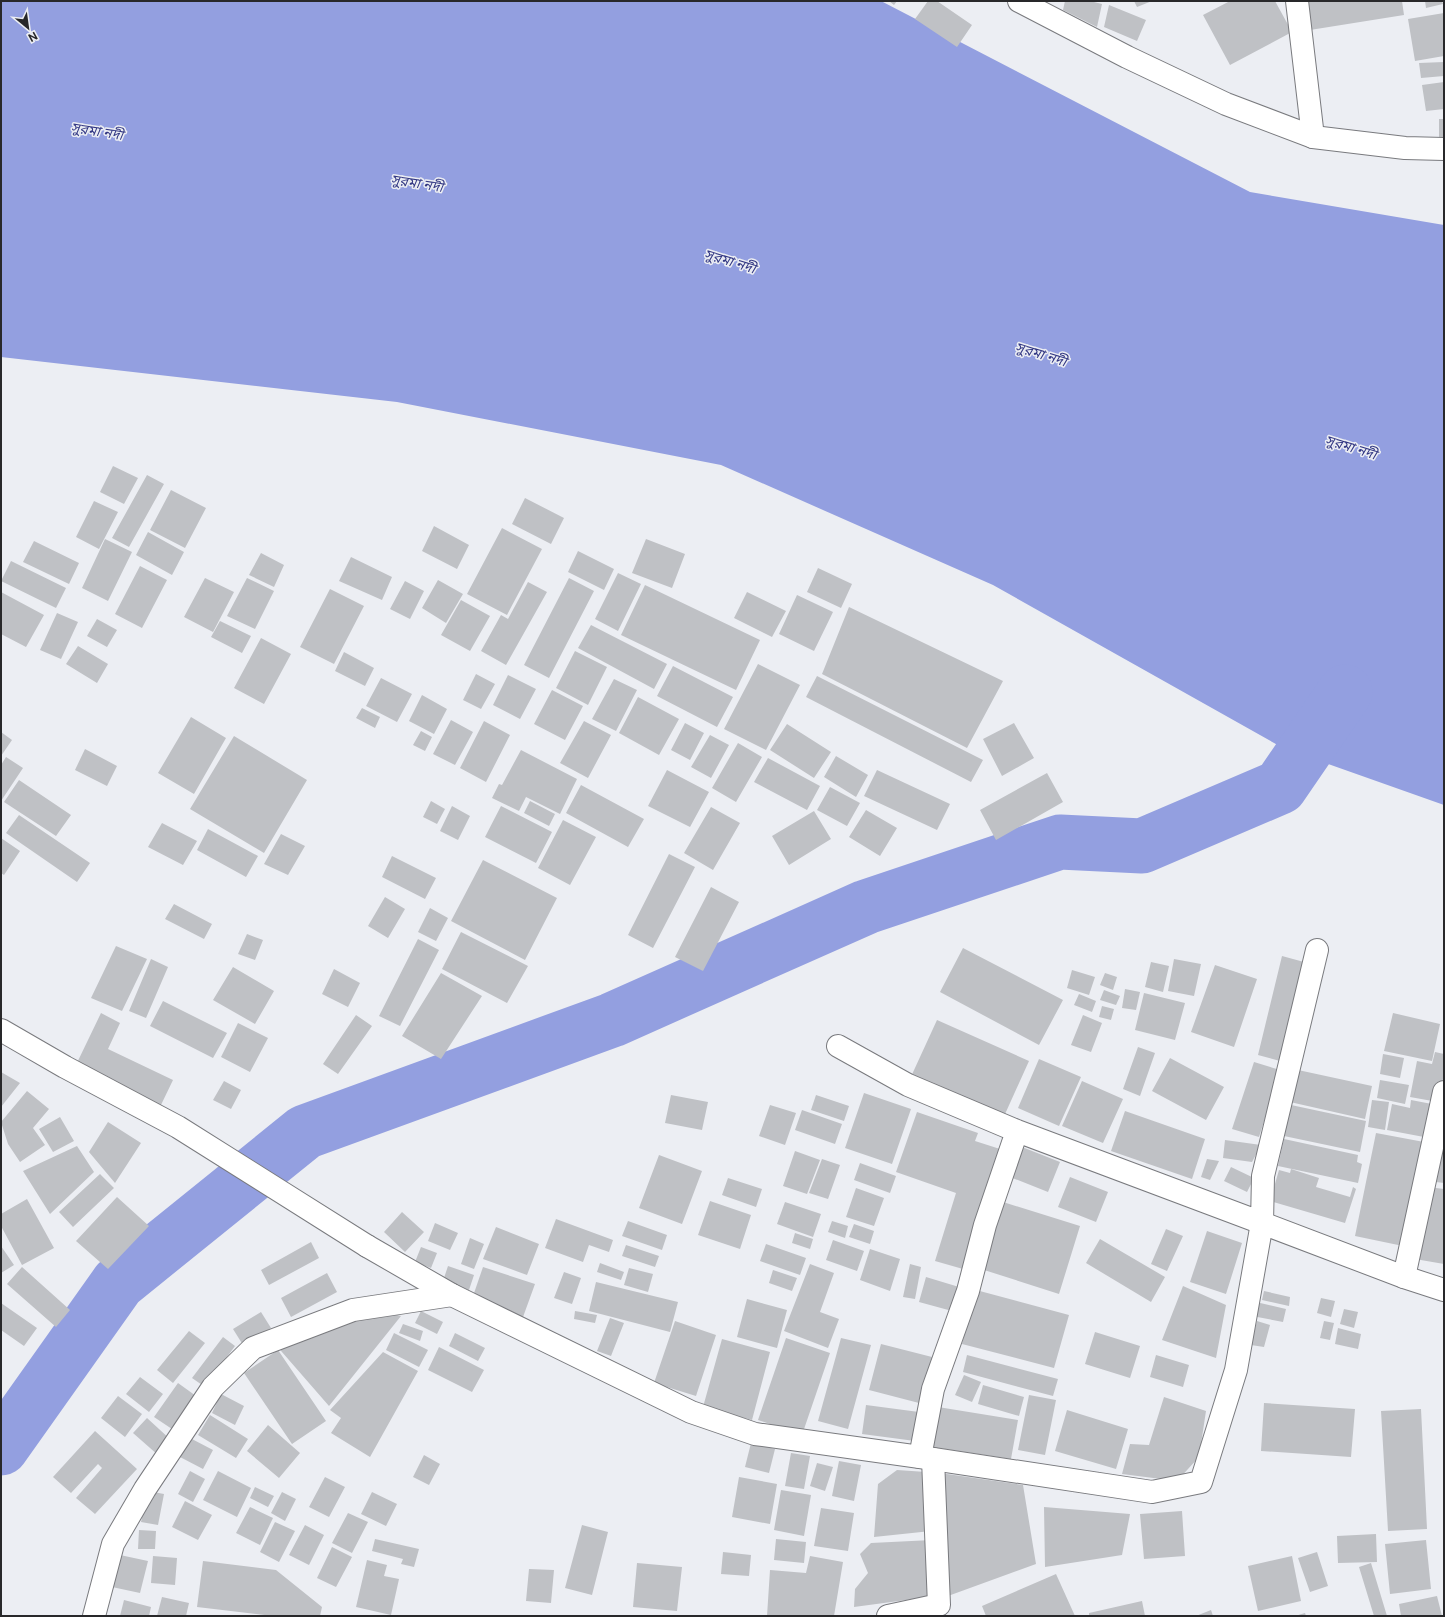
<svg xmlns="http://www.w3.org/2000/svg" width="1445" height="1617" font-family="'Public Sans','Noto Sans Bengali',sans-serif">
<rect width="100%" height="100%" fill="#eceef3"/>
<!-- water -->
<path fill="#939fe0" d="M1 1H881L1250 192 1444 225V805L1283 748 993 585 721 465 397 402 1 357Z"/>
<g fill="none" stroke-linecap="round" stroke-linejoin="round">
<!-- river -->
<path stroke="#939fe0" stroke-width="55" d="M1 1448 118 1283 305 1132 612 1020 866 907 1060 842 1142 846 1280 787 1345 692"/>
</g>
<!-- building -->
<path fill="#bfc1c5" d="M889 1H897L894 5Z
M928 1H937L972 25 957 47 915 19Z
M1065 1H1090L1102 4 1097 27 1063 10Z
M1134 1H1152L1137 7Z
M1230 1H1275L1292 32 1230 65 1203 15Z
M1306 1H1402L1404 15 1310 30Z
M1425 1H1442L1443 4 1426 8Z
M1109 5 1146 20 1137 41 1104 27Z
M1444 13V56L1415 61 1408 19Z
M1444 62V76L1421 78 1419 63Z
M1444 82V109L1426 111 1422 85Z
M1439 119H1444V137H1439Z
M113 466 138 478 124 504 100 492Z
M147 475 164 484 129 547 112 538Z
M171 490 206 508 185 548 150 530Z
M525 498 564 518 551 544 512 524Z
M94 501 118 512 99 549 76 537Z
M434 526 469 545 457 569 422 551Z
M502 528 542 549 507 615 467 594Z
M148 532 184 552 172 575 136 555Z
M105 539 132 552 108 601 82 588Z
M646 539 685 554 672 588 632 573Z
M34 541 79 563 69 584 23 562Z
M578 551 614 569 604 590 568 572Z
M261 553 284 565 274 587 249 575Z
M351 557 392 577 382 600 339 581Z
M11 561 66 588 56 608 1 581Z
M140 566 167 580 142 628 115 614Z
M818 568 852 584 841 608 807 592Z
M618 573 641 584 618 631 595 619Z
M205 578 234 592 213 632 184 617Z
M247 578 274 591 255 629 227 616Z
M569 578 594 591 549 678 524 665Z
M438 580 463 594 446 623 422 608Z
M405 581 424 591 410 619 390 609Z
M528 582 547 592 506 665 481 651 501 615 508 619Z
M645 585 760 640 736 690 621 635Z
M330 589 364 606 334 664 300 647Z
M1 592 44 615 26 647 1 634Z
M747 592 786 611 772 637 734 618Z
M797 595 833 612 814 651 779 634Z
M461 600 490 616 470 651 441 635Z
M849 607 1003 681 967 748 822 674Z
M57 613 78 622 61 659 40 650Z
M97 619 117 630 107 647 87 636Z
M220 621 251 636 242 653 211 637Z
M591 625 667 664 654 689 578 648Z
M261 638 291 654 264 704 234 688Z
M78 646 108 664 97 683 66 664Z
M575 651 607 667 588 705 556 688Z
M344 652 374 668 365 686 335 671Z
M758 664 800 685 766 750 724 729Z
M673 666 733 697 717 727 657 696Z
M476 674 495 684 481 709 463 700Z
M508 675 536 689 520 719 493 705Z
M817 676 983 760 971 782 806 697Z
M381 678 412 694 397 722 366 706Z
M614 679 637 690 616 731 592 719Z
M552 690 583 706 565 740 534 724Z
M422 695 447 709 434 734 409 721Z
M638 697 679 719 659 755 619 733Z
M362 708 380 717 375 728 356 718Z
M191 717 226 738 194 794 158 773Z
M451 720 473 732 455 765 433 754Z
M484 721 510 735 486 782 460 768Z
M584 721 611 735 588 778 560 763Z
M685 723 704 733 690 760 671 750Z
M1014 723 1034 758 1002 776 983 739Z
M787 724 831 752 814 778 770 750Z
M421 731 432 737 425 751 413 745Z
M1 732 12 740 1 756Z
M710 735 729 745 711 778 691 767Z
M234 736 307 780 264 853 190 809Z
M738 743 762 757 736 802 712 788Z
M85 749 117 766 107 786 75 770Z
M521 750 577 779 560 814 526 797 519 811 492 798 499 784 502 785Z
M836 756 868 775 856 797 824 777Z
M6 757 23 768 1 801V765Z
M768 758 820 786 807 810 754 782Z
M667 770 709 792 690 827 648 806Z
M877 770 950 804 937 830 864 796Z
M1047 773 1063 802 996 840 980 810Z
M19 780 71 815 56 836 4 802Z
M581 785 644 819 628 847 566 813Z
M830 787 860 803 847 826 817 810Z
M431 801 445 809 437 824 423 817Z
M530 801 555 814 549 826 524 813Z
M452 806 470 816 458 840 440 831Z
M501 806 552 832 536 863 485 837Z
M711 807 740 823 713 870 684 853Z
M866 810 897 828 880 856 849 837Z
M814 811 831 839 789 865 772 836Z
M19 815 90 863 77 882 6 833Z
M563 820 596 837 570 885 538 868Z
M162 823 197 841 183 865 148 847Z
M208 829 258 856 246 877 197 850Z
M281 834 305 846 288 875 264 864Z
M1 838 20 851 4 875 1 873Z
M669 854 695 867 653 948 628 935Z
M392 856 436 878 425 899 382 877Z
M483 860 557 898 525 960 451 921Z
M711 887 739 902 703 971 675 957Z
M385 897 405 909 388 938 368 926Z
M174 904 212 924 204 939 165 919Z
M430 908 448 918 436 941 418 932Z
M461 932 528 966 507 1003 442 969Z
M247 934 263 940 255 960 238 954Z
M418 939 439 950 400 1026 379 1016Z
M116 946 147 959 122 1011 91 998Z
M963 948 1063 1000 1039 1045 940 992Z
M1282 956 1304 962 1280 1061 1258 1055Z
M151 959 168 967 146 1018 129 1011Z
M1174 959 1201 964 1194 996 1168 991Z
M1151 962 1169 966 1163 992 1145 987Z
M1215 965 1257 979 1234 1047 1191 1032Z
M233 967 274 991 255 1024 213 1000Z
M334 969 360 983 348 1007 322 994Z
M1072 970 1095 977 1089 995 1067 988Z
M441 973 482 996 441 1059 402 1036Z
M1105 973 1117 977 1113 990 1100 985Z
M1125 989 1140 992 1136 1010 1122 1008Z
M1104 990 1120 996 1116 1005 1100 1000Z
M1144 993 1185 1003 1175 1040 1135 1030Z
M1079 994 1096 1001 1092 1012 1074 1005Z
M163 1001 227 1033 213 1058 150 1026Z
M1102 1006 1114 1009 1111 1020 1099 1017Z
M101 1013 120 1023 108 1049 173 1080 160 1107 75 1067Z
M1393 1013 1440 1024 1432 1061 1384 1051Z
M356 1015 372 1026 338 1074 323 1064Z
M1083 1015 1102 1023 1091 1052 1071 1045Z
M937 1020 1029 1061 1001 1123 909 1081Z
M238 1023 268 1038 250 1072 221 1057Z
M1138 1047 1155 1053 1140 1096 1123 1089Z
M1435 1052 1444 1054V1074L1438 1102 1410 1097 1417 1061 1432 1064Z
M1383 1054 1404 1058 1400 1078 1380 1074Z
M1170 1058 1224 1087 1206 1120 1152 1091Z
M1039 1059 1081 1077 1059 1126 1018 1108Z
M1254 1062 1280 1070 1259 1137 1232 1129Z
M1298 1070 1372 1086 1365 1119 1290 1102Z
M1 1072 20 1083 1 1107Z
M1380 1080 1409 1085 1405 1104 1377 1098Z
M224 1081 241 1090 231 1109 213 1100Z
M1082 1081 1123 1099 1103 1143 1062 1126Z
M27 1091 49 1109 33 1128 45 1145 20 1162 8 1144 1 1122Z
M864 1093 911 1109 892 1164 845 1148Z
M671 1095 708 1102 702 1130 665 1123Z
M816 1095 849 1106 844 1121 811 1110Z
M1372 1100 1389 1102 1385 1130 1368 1127Z
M1411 1100 1437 1105 1434 1120 1427 1119 1424 1137 1387 1130 1392 1104 1410 1108Z
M770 1105 796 1113 785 1145 759 1136Z
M1291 1105 1366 1121 1360 1152 1284 1136Z
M802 1110 842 1124 835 1144 795 1130Z
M1125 1111 1205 1139 1192 1179 1111 1151Z
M917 1112 978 1133 975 1141 1000 1149 963 1269 935 1261 956 1193 896 1172Z
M60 1117 74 1141 53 1152 39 1129Z
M108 1122 141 1143 115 1183 89 1152Z
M1376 1133 1424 1142 1403 1246 1355 1236Z
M1284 1139 1358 1155 1357 1162 1362 1164 1358 1183 1278 1166Z
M1225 1140 1261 1145 1252 1162 1223 1158Z
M1443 1143H1444V1183L1436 1182Z
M77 1146 94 1172 50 1214 23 1171Z
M1022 1147 1060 1162 1048 1192 1010 1177Z
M795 1151 820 1160 807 1194 783 1186Z
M659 1155 702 1171 682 1224 639 1208Z
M822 1159 840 1165 828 1199 809 1193Z
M1207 1159 1219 1161 1210 1180 1201 1177Z
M860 1163 896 1176 890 1193 854 1180Z
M1231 1167 1254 1178 1247 1192 1224 1181Z
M1291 1169 1319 1178 1316 1187 1350 1197 1353 1187 1356 1189 1345 1223 1270 1201 1279 1170 1290 1173Z
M100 1174 114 1188 73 1227 59 1212Z
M1070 1177 1108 1192 1096 1222 1058 1207Z
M728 1178 762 1189 756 1207 722 1195Z
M1428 1187 1444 1189V1264L1415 1259Z
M856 1188 884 1198 874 1226 846 1217Z
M117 1197 149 1226 108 1269 76 1241Z
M27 1199 54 1248 22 1265 1 1226V1214Z
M710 1201 751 1215 740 1249 698 1235Z
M785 1202 821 1214 813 1237 777 1224Z
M1003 1202 1080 1226 1059 1294 981 1269Z
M402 1212 424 1232 405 1252 384 1232Z
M556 1219 613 1240 609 1252 589 1245 583 1262 545 1248Z
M628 1221 667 1235 662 1250 622 1236Z
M832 1221 848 1226 845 1238 828 1232Z
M435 1223 458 1233 450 1250 428 1241Z
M854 1224 874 1231 870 1244 849 1237Z
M496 1227 539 1244 527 1275 483 1259Z
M1166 1229 1183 1236 1167 1271 1151 1264Z
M1207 1231 1242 1243 1226 1294 1190 1282Z
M795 1233 813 1239 810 1249 792 1243Z
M470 1238 484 1244 474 1269 461 1264Z
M1100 1239 1165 1277 1151 1302 1086 1263Z
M833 1240 864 1251 857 1271 826 1260Z
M311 1242 319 1258 269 1285 261 1270Z
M766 1244 806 1258 800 1275 760 1261Z
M626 1245 659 1256 655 1267 622 1256Z
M1 1246 14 1265 1 1273Z
M421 1247 437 1253 431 1268 415 1262Z
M870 1249 900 1259 890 1291 860 1280Z
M600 1263 624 1272 621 1280 597 1272Z
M810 1264 834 1273 820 1312 839 1319 828 1348 784 1331Z
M910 1264 921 1267 915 1299 903 1297Z
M448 1266 474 1275 469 1290 443 1281Z
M22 1267 70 1310 56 1327 7 1284Z
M483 1267 535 1284 523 1317 472 1299Z
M629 1268 653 1274 648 1292 624 1285Z
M773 1270 797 1278 792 1291 769 1283Z
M564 1272 581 1278 572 1304 554 1298Z
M327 1273 337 1292 291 1317 281 1298Z
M926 1277 959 1287 952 1311 919 1302Z
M596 1282 678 1302 670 1332 589 1311Z
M1183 1286 1226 1305 1216 1358 1162 1340Z
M976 1290 1069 1315 1054 1368 962 1344Z
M1264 1291 1290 1297 1289 1306 1262 1300Z
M1321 1298 1335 1301 1331 1317 1317 1313Z
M747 1299 787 1310 777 1348 737 1337Z
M1256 1302 1286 1309 1283 1322 1252 1316Z
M1 1303 37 1328 24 1346 1 1330Z
M375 1309 401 1316 329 1406 275 1344Z
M1344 1309 1358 1312 1354 1328 1340 1324Z
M421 1311 443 1322 437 1334 415 1323Z
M575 1311 597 1315 595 1323 574 1319Z
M261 1312 271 1328 243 1345 233 1329Z
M610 1318 624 1323 611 1356 597 1351Z
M675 1321 716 1335 696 1396 654 1383Z
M1257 1321 1270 1325 1264 1347 1251 1345Z
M1324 1321 1334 1323 1330 1340 1320 1338Z
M403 1324 423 1331 420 1341 399 1333Z
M1338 1328 1361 1334 1358 1349 1335 1344Z
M189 1331 205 1343 173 1383 157 1370Z
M1095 1332 1140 1346 1130 1378 1085 1364Z
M394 1333 428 1350 419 1367 386 1350Z
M455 1333 485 1348 478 1361 449 1346Z
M223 1337 235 1346 205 1387 192 1378Z
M786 1338 830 1353 802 1435 758 1420Z
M841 1338 871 1345 848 1429 818 1421Z
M722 1339 770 1352 752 1420 703 1407Z
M881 1344 932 1357 919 1403 869 1390Z
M439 1347 484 1370 472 1392 428 1370Z
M278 1350 326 1421 292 1444 244 1373Z
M383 1352 418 1371 370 1457 331 1433 341 1418 330 1410Z
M967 1355 1058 1379 1053 1396 963 1372Z
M1156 1355 1189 1365 1183 1387 1150 1377Z
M964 1375 981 1382 972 1402 955 1395Z
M140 1377 163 1394 149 1412 126 1394Z
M178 1383 196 1396 172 1429 154 1417Z
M983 1385 1024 1397 1019 1416 978 1404Z
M221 1394 244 1406 235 1425 212 1413Z
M1029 1395 1056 1400 1045 1455 1018 1450Z
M118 1396 142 1414 125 1437 101 1418Z
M1164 1397 1206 1411 1199 1457 1177 1481 1122 1474 1130 1444 1149 1445Z
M1264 1403 1355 1409 1351 1457 1261 1451Z
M866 1405 919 1412 915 1441 862 1434Z
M938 1407 1018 1420 1011 1459 932 1447Z
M1421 1409 1427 1529 1388 1531 1381 1411Z
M1067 1410 1128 1429 1116 1469 1055 1451Z
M210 1415 248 1439 236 1458 198 1435Z
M147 1418 171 1440 158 1455 133 1433Z
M268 1425 300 1453 279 1478 247 1451Z
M95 1431 137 1469 95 1514 76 1498 102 1468 98 1464 71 1493 53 1477Z
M190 1438 213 1450 203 1469 180 1457Z
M751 1443 775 1449 769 1473 745 1467Z
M791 1453 810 1456 804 1489 785 1486Z
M424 1455 440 1464 429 1485 413 1477Z
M839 1461 861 1465 854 1501 832 1496Z
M817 1463 833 1467 825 1491 810 1486Z
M897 1470 926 1472 931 1531 874 1537 878 1484Z
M190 1471 205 1479 193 1502 178 1494Z
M218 1471 251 1488 237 1517 203 1500Z
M940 1473 1023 1485 1036 1564 948 1596Z
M325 1477 345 1487 329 1517 309 1507Z
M739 1477 777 1484 770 1524 732 1517Z
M255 1487 274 1496 268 1507 250 1498Z
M781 1490 811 1495 804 1536 774 1530Z
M148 1491 164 1494 158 1525 141 1522Z
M282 1492 296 1499 285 1521 271 1513Z
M372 1492 397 1504 386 1526 361 1514Z
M185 1501 212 1515 198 1540 172 1527Z
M250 1507 273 1518 260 1545 236 1533Z
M1044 1507 1130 1514 1122 1555 1045 1567Z
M821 1508 854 1513 848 1551 814 1546Z
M1182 1511 1185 1556 1144 1559 1140 1514Z
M348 1513 368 1522 352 1553 332 1543Z
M275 1522 295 1531 279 1562 260 1552Z
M305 1525 324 1535 309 1565 289 1555Z
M582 1525 608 1532 592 1595 565 1588Z
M139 1530 156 1531 155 1549H138Z
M1376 1534 1377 1562 1338 1563 1337 1536Z
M375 1539 419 1549 414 1567 401 1564 403 1559 372 1551Z
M776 1539 806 1542 804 1563 774 1560Z
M932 1540 936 1596 854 1607 855 1589 868 1573 860 1554 871 1543Z
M1426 1540 1431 1589 1390 1594 1385 1544Z
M332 1547 352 1557 336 1587 317 1578Z
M723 1552 751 1555 749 1576 721 1574Z
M1317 1552 1328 1586 1310 1592 1298 1558Z
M120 1555 148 1561 140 1593 112 1587Z
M153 1556 177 1558 175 1585 151 1583Z
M810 1556 843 1562 834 1616H767L770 1570 806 1573Z
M1292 1556 1301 1601 1258 1611 1248 1566Z
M367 1560 387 1565 384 1576 399 1579 391 1615 356 1607Z
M203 1561 276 1570 322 1607 320 1616H273L197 1607Z
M637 1563 682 1567 677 1611 633 1607Z
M1371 1563 1387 1616H1374L1359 1567Z
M529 1569 554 1570 551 1603 526 1601Z
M1056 1574 1075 1616H986L982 1606Z
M1437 1596 1442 1616H1401L1399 1604Z
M162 1597 189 1603 186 1616H157Z
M124 1600 151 1607 149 1616H120Z
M1142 1601 1145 1616H1089V1613Z
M1211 1610 1213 1616H1196Z
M1305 1613 1306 1616H1295Z"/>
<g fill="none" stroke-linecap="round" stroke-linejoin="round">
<defs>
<path id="street" d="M1297 1 1313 137
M1 1030 65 1067 178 1127 367 1246
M838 1046 908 1085 1017 1131 1262 1223 1263 1176 1317 950
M1404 1277 1444 1092
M920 1457 933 1389 968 1291 985 1225 1017 1131
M94 1616 113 1544 145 1489 213 1387 253 1348 353 1310 452 1295
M888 1616 939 1605 933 1459"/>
<path id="secondary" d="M367 1246 452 1295 691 1412 755 1434 920 1457 1152 1492 1201 1482 1236 1370 1262 1223 1404 1277 1444 1290"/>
<path id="primary" d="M1019 1 1127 57 1226 104 1313 137 1405 148 1444 149"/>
</defs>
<!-- street casing -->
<use href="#street" stroke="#797a7e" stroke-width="24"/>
<!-- secondary casing -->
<use href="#secondary" stroke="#797a7e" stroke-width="24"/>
<!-- primary casing -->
<use href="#primary" stroke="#797a7e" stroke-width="24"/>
<!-- street -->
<use href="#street" stroke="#fff" stroke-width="22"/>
<!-- secondary -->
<use href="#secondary" stroke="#fff" stroke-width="22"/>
<!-- primary -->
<use href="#primary" stroke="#fff" stroke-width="22"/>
</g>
<g text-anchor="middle" stroke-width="3" stroke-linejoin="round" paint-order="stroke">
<!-- water labels -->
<g font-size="14" font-style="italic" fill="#323783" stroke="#eceef3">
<text transform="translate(97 131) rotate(9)" y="5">সুরমা নদী</text>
<text transform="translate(417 183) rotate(9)" y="5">সুরমা নদী</text>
<text transform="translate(730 261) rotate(17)" y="5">সুরমা নদী</text>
<text transform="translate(1041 354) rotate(17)" y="5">সুরমা নদী</text>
<text transform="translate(1351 447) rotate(17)" y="5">সুরমা নদী</text>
</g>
</g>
<!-- border -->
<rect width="1445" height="1617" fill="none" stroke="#28282a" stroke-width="4"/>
<!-- north arrow -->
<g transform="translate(28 28) rotate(151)" stroke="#eceef3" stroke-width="3" paint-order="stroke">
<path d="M0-3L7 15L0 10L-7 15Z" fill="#28282a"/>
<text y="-6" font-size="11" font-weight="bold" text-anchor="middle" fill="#28282a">N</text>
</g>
</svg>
